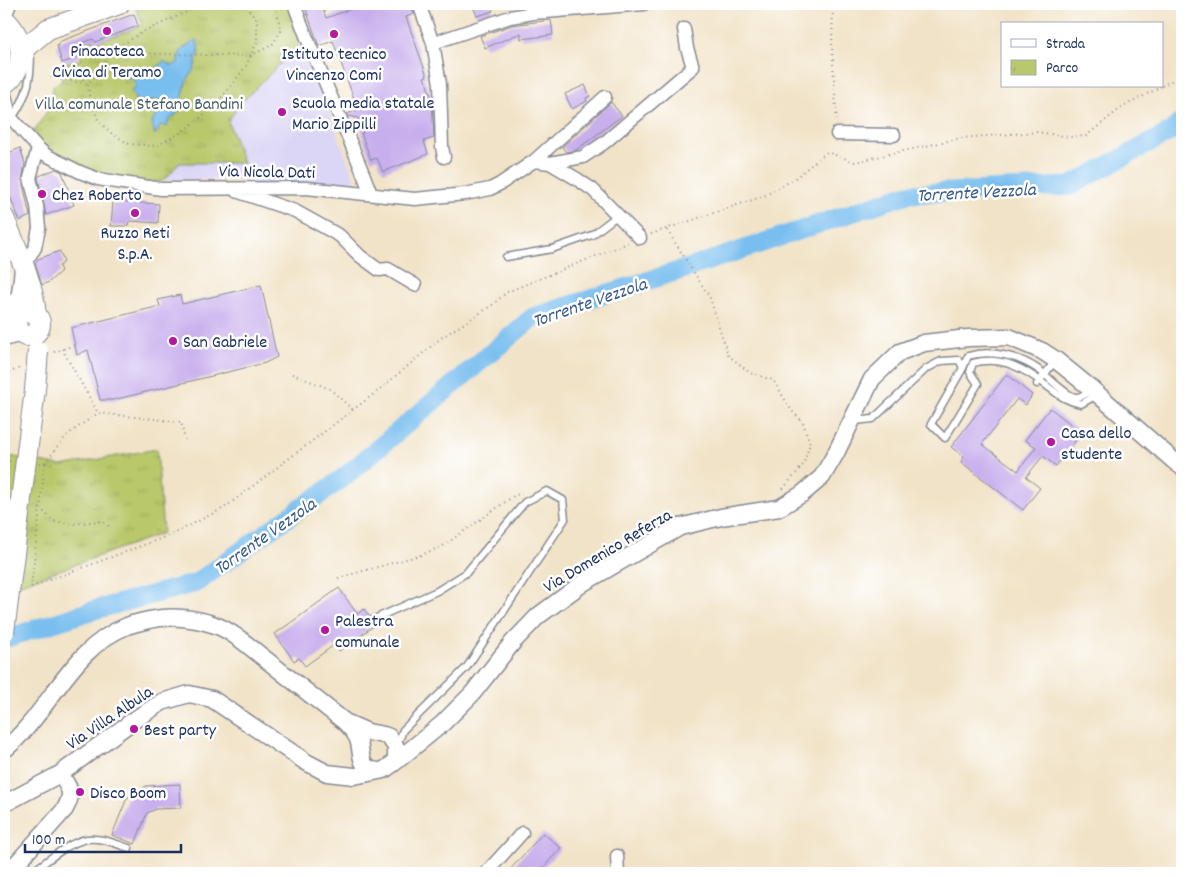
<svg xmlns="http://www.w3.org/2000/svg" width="1186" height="877" font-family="Dekko,sans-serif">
<defs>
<pattern id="park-tufts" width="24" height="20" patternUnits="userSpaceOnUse" patternTransform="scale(1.25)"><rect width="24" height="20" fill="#b9c86b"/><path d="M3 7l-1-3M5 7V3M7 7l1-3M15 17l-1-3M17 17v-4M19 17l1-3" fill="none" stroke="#9eac5f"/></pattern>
</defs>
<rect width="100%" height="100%" fill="#fff"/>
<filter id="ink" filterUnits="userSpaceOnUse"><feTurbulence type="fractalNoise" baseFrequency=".02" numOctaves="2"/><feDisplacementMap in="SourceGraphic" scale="10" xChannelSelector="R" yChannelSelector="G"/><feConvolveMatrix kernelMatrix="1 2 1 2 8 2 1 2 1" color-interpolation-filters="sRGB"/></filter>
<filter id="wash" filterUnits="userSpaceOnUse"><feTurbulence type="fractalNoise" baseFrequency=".0096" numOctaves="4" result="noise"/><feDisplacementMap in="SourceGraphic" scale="20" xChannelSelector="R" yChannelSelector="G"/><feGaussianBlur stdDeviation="1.12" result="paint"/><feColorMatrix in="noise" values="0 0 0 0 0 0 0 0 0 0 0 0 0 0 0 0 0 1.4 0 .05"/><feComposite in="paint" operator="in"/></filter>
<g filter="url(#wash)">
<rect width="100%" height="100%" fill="#f1e3c7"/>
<!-- built -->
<path fill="#dcd6f6" d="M301 43 305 47 360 194 253 188 244 163 243 179 165 180 179 163 243 162 228 121 241 103Z"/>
<!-- park -->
<path fill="url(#park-tufts)" stroke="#6a7c64" d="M147 4H289L301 43 241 103 228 121 243 163H179C173 170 166 181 156 183 150 184 143 182 137 181 95 175 63 163 30 137L48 110 53 86 61 82 63 64 82 59 78 45 93 39 95 43 142 25 136 8Z
M157 449 163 533 4 590V455L61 466Z"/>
<!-- water -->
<path fill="#78beef" stroke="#4a76a6" d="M197 40 199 52 194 69 186 82 181 105 178 113 169 120 167 127 161 125 155 135 152 122 159 112 162 102 157 98 147 103 134 99 135 96 131 91 136 86 133 79 127 77C136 72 140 75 148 79L163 61 172 66 178 63C177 50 188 45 197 40Z"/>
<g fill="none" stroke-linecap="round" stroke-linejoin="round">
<!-- river -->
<path stroke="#78beef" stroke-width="19" d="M4 639 94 610 196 583 343 478 533 317 691 267 908 194 1070 186 1168 133 1182 122"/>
</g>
<g id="blocks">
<!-- building -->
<path fill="#c7aeed" d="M304 4H321L326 18 357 7 356 4H411L414 14 406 17 427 76 424 77 432 98 434 138 424 141 428 154 383 172 377 158 371 160 361 133H363L358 118 348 116 347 114 358 110 333 41 319 46Z
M472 4H490L493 11 477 16Z
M134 14 138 26 95 42 93 39 75 45 79 57 62 63 57 46 61 41Z
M551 20 553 35 521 39V33L485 48 480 36 512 25Z
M585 85 590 96 586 98 587 101 572 109 565 94Z
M611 102 622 116 576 150 566 152 562 147Z
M20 148 25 163 22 180 30 216 20 221 4 182V155Z
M56 169 62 172 74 205 46 215 38 178 39 176Z
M113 201 159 204 158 223 129 221 128 226H111Z
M60 251 64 262 59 266 61 271 49 282 42 285 35 263 38 259Z
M261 285 277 357 265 363 113 400H100L88 350 77 355 71 328 160 306 158 300 180 295 182 304Z
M1007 374 1032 395 1026 405 1017 399 982 444 1018 471 1036 447 1025 440 1050 408 1082 433 1056 466 1043 456 1026 477 1040 488 1023 510 961 462 964 457 951 447Z
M339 588 357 614 364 609 370 617V621L375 625 339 651 334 645 305 666 299 658 294 661 275 634Z
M180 784 181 808 156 809 147 813 135 844 112 835 127 798 146 786Z
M543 833 561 848 538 873H507Z"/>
</g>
</g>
<g filter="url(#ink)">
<use href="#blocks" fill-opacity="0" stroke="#868992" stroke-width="1"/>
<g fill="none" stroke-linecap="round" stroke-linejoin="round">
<defs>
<path id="service" d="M12 118C28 96 33 74 30 47
M506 257 552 249 592 235 618 215
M963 368 968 356C991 349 1019 356 1039 370 1048 376 1068 398 1077 397 1082 397 1088 392 1092 391
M1037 384 1055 361
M855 421 873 419 926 369 941 361 959 360 963 368 931 424 945 438 978 384 970 372 973 363C1001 355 1025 369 1047 386 1059 395 1066 401 1081 404L1097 395
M374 619 437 591 466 573 525 502 547 491 563 500 565 519 467 667 403 730 400 738
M30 873C47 862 66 843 87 839 101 837 116 844 129 848"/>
<path id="minor" d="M294 4C317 68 347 130 371 194
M419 4 433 43 440 84 442 147 444 157
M4 19 10 4
M433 43 510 17 533 13 644 4
M4 92 11 119
M4 110 38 148 46 155 80 172 98 179 161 189 306 188 415 199 465 194 490 189 500 184 534 161 605 97
M837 134 894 135
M534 161 550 163 583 157 604 143 693 67 687 48 684 29
M550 163 577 179 593 190 640 238
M236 191 295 211 340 236 360 256 379 270 388 269 415 285
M23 265 35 248 39 228 37 206 30 178 38 148
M617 856 618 873
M486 873 522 833"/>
<path id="tertiary" d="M4 321 20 294 23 269
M4 338 21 333
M4 750C49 714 70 648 127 626 134 623 142 622 149 620 171 615 199 618 220 627 227 630 234 635 240 639L345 722C350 727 355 732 358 739 363 754 357 768 378 771
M394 763 442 724 472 694 513 642 538 616 583 583 680 527 721 517 779 508 802 494 822 477 836 453 872 379 900 352 924 343 968 338 1009 337 1042 351 1056 360 1093 390 1174 461 1182 467
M4 804 60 774 134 720 162 702 189 694 212 699 306 762 327 773 354 776 384 770 394 763 396 758V747L389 737 384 735 368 732 345 722
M8 873 65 809C74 792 70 789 60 774"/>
<path id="primary" d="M4 19C24 37 28 67 4 84
M21 51 48 29 119 4
M4 218C17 250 33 281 36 315
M16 324a12 12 0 1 1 24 0a12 12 0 1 1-24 0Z"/>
</defs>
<!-- service casing -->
<use href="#service" stroke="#868992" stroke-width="9"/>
<!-- minor casing -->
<use href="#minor" stroke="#868992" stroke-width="15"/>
<!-- tertiary casing -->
<use href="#tertiary" stroke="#868992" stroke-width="19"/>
<!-- primary casing -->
<use href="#primary" stroke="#868992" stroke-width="22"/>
<!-- path -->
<path stroke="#868992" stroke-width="2" stroke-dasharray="1 4" stroke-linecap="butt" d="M204 4 143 32 115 49 88 84 89 95 98 120 111 133 129 144 156 146 180 133 209 111 228 90 246 66 257 42V20L244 4
M833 4 832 47 837 124
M116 50 126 53 250 56 272 45 281 31 276 8 272 4
M51 77 88 84
M78 77 87 82
M1162 86 1182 75
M667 230 710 298 728 355 750 373 773 380 792 411 803 422 810 444 803 465 782 490
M651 234 764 196 794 179 827 152 855 162 961 138 1038 132 1069 137 1086 136 1121 108 1162 86
M62 349 98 413
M54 352 75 345
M292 374 330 389 353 410
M4 375 22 367
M40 463H45L31 587 173 534 224 508 379 390 441 338 491 306 507 292 628 243
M45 463 67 435 98 413 181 422 185 440
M4 495 8 461H11
M40 508 53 521 72 524 101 521 112 528
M338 578 421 555 443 546 515 495 522 494"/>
<!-- service -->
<use href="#service" stroke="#fff" stroke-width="6"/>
<!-- minor -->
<use href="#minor" stroke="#fff" stroke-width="12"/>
<!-- tertiary -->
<use href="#tertiary" stroke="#fff" stroke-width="16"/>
<!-- primary -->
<use href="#primary" stroke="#fff" stroke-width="20"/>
<defs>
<path id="primary-bridge" d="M4 632 35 390 38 351"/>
</defs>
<!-- primary-bridge casing -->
<use href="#primary-bridge" stroke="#868992" stroke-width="22" stroke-linecap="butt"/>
<!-- primary-bridge -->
<use href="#primary-bridge" stroke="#fff" stroke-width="20"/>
</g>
</g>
<!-- markers -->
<g fill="#b5179e" stroke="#fff" stroke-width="2">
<circle cx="107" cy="31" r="5"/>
<circle cx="334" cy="34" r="5"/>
<circle cx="282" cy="112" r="5"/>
<circle cx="42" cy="194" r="5"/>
<circle cx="135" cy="213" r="5"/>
<circle cx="173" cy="341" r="5"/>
<circle cx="1051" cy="442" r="5"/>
<circle cx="325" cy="630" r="5"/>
<circle cx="134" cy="729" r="5"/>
<circle cx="80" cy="792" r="5"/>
</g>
<g text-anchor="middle" stroke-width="5" stroke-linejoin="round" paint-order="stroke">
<!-- poi labels -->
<g font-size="18" fill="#1b2f5e" stroke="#fff" text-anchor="start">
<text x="107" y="56" text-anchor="middle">Pinacoteca<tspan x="107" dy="21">Civica di Teramo</tspan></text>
<text x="334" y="59" text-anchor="middle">Istituto tecnico<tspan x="334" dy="21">Vincenzo Comi</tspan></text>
<text x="292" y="108">Scuola media statale<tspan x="292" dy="21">Mario Zippilli</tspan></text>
<text x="52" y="200">Chez Roberto</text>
<text x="135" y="238" text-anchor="middle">Ruzzo Reti<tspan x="135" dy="21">S.p.A.</tspan></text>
<text x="183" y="347">San Gabriele</text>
<text x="1061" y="438">Casa dello<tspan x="1061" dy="21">studente</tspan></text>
<text x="335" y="626">Palestra<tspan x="335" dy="21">comunale</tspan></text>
<text x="144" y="735">Best party</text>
<text x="90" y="798">Disco Boom</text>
</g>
<!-- park labels -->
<g font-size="18" fill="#4a5d62" stroke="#fff">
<text x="139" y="109">Villa comunale Stefano Bandini</text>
</g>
<!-- street labels -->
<g font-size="18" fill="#1b2f5e" stroke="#fff">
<text transform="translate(267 171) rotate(1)" y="6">Via Nicola Dati</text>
<text transform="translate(607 550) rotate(-31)" y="6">Via Domenico Referza</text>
<text transform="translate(109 717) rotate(-34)" y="6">Via Villa Albula</text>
</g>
<!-- water labels -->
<g font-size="19" font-style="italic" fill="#375a8a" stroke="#fff">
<text transform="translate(976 191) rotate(-3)" y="7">Torrente Vezzola</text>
<text transform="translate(589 301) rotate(-19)" y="7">Torrente Vezzola</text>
<text transform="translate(264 535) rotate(-35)" y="7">Torrente Vezzola</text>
</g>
</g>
<!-- margin -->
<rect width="1186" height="877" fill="none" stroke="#fff" stroke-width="20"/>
<!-- legend -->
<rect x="1001" y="22" width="162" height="65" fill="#ffffff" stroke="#a4acbf"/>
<rect x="1011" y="39" width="25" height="8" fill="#ffffff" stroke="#a4acbf"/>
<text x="1046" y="48" font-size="15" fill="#1b2f5e">Strada</text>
<rect x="1011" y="60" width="25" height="15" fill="url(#park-tufts)" stroke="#a4acbf"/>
<text x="1046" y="72" font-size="15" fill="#1b2f5e">Parco</text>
<!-- scale -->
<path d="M25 844v8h156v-8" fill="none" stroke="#1b2f5e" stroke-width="2.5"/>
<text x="32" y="844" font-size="15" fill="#1b2f5e" stroke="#ffffff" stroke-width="4" paint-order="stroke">100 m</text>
</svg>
